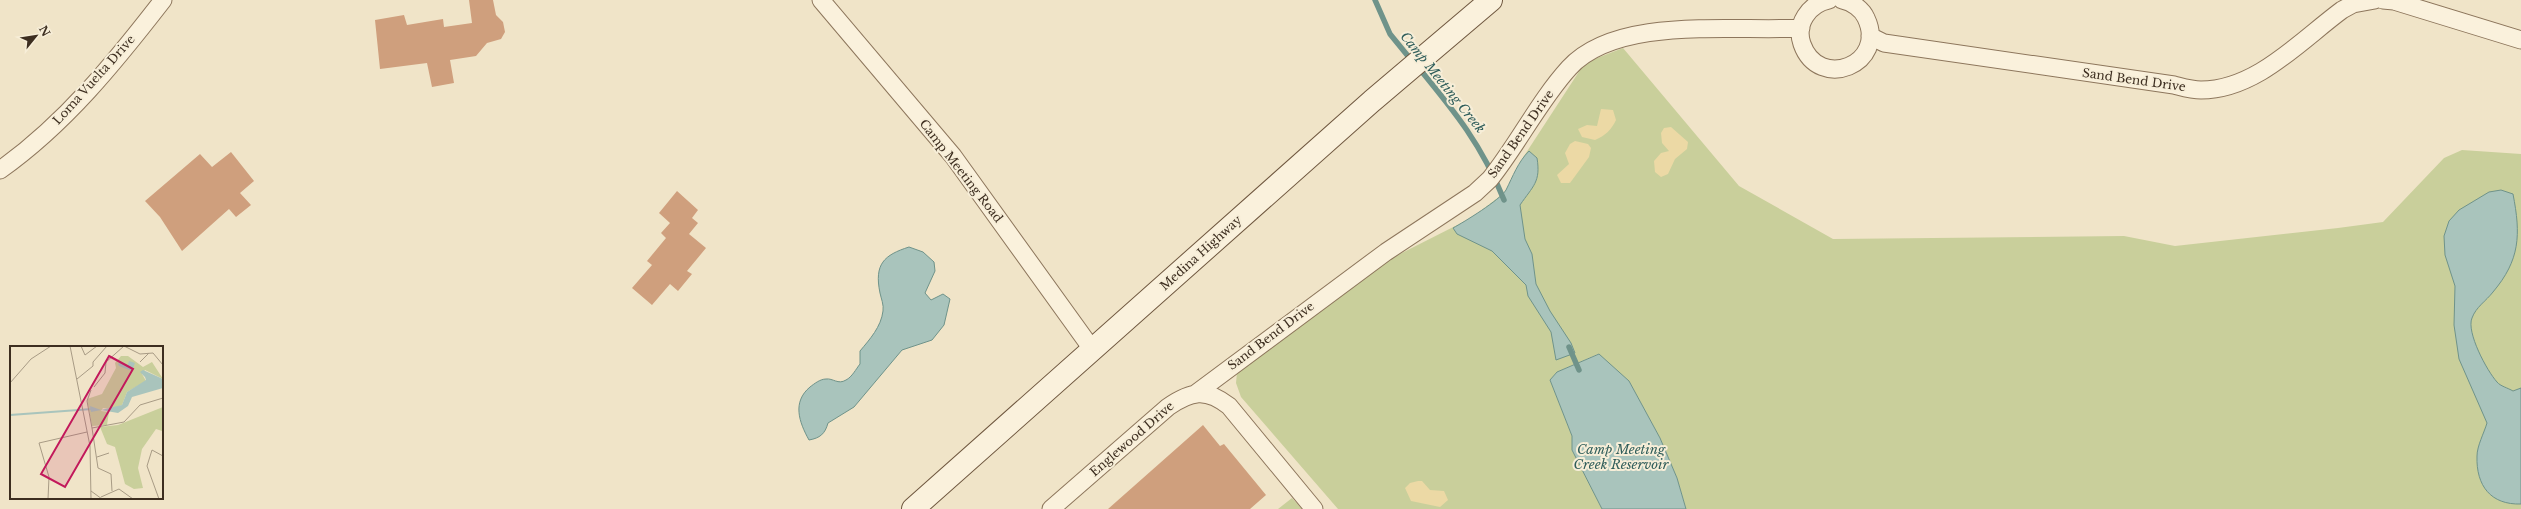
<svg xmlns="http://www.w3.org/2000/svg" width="2521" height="509" font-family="'Libre Baskerville',serif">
<rect width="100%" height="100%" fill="#f0e4c8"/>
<!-- green -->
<path fill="#c9cf9b" d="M1623 48 1739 186 1833 239 2124 236 2175 246 2338 228 2383 222 2444 158 2462 150 2521 154V509H1686L1677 478 1660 438 1629 381 1598 354 1557 372 1550 380 1572 436V450L1602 509H1338L1241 397 1236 383 1237 373 1392 258 1473 217 1505 192 1524 156 1582 67 1592 60Z
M1292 498 1302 509H1278Z"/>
<!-- sand -->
<path fill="#ecd9a5" d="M1601 109 1613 110 1616 120C1612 129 1605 136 1595 140L1582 137 1578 129 1587 125 1597 126Z
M1671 127 1688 142 1687 149 1675 159 1668 174 1661 177 1655 172 1654 161 1661 153 1669 151 1662 143 1661 133 1664 128Z
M1575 141 1588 144 1591 148 1589 157 1570 183H1561L1557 175 1569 164 1565 153 1570 144Z
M1418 481H1422L1430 490 1444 491 1448 500 1440 507 1411 501 1405 488 1410 483Z"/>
<!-- water -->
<path fill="#a9c4bc" stroke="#6f938a" d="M1529 151 1537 158C1541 182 1533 186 1520 205L1525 239 1532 254 1536 284 1550 311 1571 343 1575 353 1556 360 1551 332 1528 296 1526 285 1492 251 1457 234 1453 228C1464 222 1500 200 1506 190 1513 176 1518 162 1529 151Z
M2501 190 2513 194C2521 235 2520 260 2493 292 2486 301 2476 307 2472 318 2466 332 2487 371 2497 382 2500 386 2508 388 2513 391L2521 388V504C2491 505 2476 486 2477 456 2477 446 2484 433 2487 423L2459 359 2454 325 2455 286 2445 255 2444 236 2449 221 2459 210 2489 192Z
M909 247 923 252 934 262 935 271 925 293 931 300 943 294 950 299 944 325 932 340 902 350 854 407 828 423C825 434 820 438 809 440 799 422 792 402 810 387 814 384 820 379 826 379 833 378 838 385 846 380 852 377 856 369 860 364V351C870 339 881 327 883 311 884 305 881 298 880 293 874 264 884 255 909 247Z
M1599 354 1629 381 1660 438 1677 478 1686 509H1602L1572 450V436L1550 380 1557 372Z"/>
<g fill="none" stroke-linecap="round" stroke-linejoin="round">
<!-- stream -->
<path stroke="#6f938a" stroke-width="5.5" d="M1375 0 1390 34 1412 61
M1418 67C1455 112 1482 145 1504 200
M1569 347 1579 370"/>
</g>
<!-- building -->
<path fill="#cf9f7d" d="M469 0H493L496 15 503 22 505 32 501 39 487 43 476 56 450 60 454 83 432 87 427 63 380 69 375 20 404 15 407 25 443 19 444 27 472 23Z
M231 152 254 181 240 193 251 205 236 217 229 209 182 251 160 217 145 201 200 154 212 167Z
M677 191 698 210 692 218 698 223 689 234 706 248 687 271 692 274 678 291 670 284 652 305 632 288 652 265 647 261 666 238 661 233 670 223 659 213Z
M1203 425 1220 446 1224 444 1266 495 1250 509H1108Z"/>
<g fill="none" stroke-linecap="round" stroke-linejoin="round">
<defs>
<path id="minor" d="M821 0 953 156 1092 349
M1829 0C1809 4 1795 24 1802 44 1819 92 1888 64 1866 18 1862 9 1852 2 1842 0
M2383 0 2394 1 2521 40
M1870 36 1884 43 2174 85C2182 87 2192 90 2201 90 2256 90 2300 41 2342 10L2353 4 2375 0
M0 170C65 124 115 62 163 0
M1195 394 1386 252 1475 193 1490 179C1518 144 1539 101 1569 68 1617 15 1735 32 1801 28
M1051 509 1168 407C1191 391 1206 388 1229 406L1314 509"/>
<path id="secondary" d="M913 509 1372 101 1491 0"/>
</defs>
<!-- minor casing -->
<use href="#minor" stroke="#8d765c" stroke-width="19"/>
<!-- secondary casing -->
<use href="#secondary" stroke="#6f573f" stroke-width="24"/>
<!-- minor -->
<use href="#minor" stroke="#faf1dc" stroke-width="17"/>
<!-- secondary -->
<use href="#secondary" stroke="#faf1dc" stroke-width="22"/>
</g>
<g text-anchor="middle" stroke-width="4" stroke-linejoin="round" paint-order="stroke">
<!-- street labels -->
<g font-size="12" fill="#3d2e20" stroke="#f7eed8">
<text transform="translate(94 80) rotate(-48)" y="4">Loma Vuelta Drive</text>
<text transform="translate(2134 80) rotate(8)" y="4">Sand Bend Drive</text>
<text transform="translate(1521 134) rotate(-55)" y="4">Sand Bend Drive</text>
<text transform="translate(961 171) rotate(52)" y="4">Camp Meeting Road</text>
<text transform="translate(1201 253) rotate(-42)" y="4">Medina Highway</text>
<text transform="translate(1271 336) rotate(-37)" y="4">Sand Bend Drive</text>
<text transform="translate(1132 439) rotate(-41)" y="4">Englewood Drive</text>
</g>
<!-- water labels -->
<g font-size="13" font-style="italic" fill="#2f5d5a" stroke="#f7eed8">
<text transform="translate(1443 82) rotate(51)" y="5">Camp Meeting Creek</text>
<text x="1621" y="454">Camp Meeting<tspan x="1621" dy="15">Creek Reservoir</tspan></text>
</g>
</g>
<!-- overview -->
<g transform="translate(10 346)">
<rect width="153" height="153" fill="#f0e4c8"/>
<path d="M111 10H118L133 21 142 16 153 33 135 24 132 28 136 35 117 46 112 59 102 63 93 62 91 65 99 66 97 79 82 80 77 53 92 48 106 22 105 17ZM153 61V91L152 85 146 83 132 103 128 122 133 142 124 143 115 138 105 101 97 98 90 81 108 79Z" fill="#c9cf9b"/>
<path d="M119 15 125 17 122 25 109 20 108 18 110 16 117 21ZM133 24 153 33V42L122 51 118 60 108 67 91 64 81 66 80 60 91 64 112 59 117 46 136 34 135 31 130 26Z" fill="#a9c4bc"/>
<path fill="none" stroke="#a9c4bc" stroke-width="2" d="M0 69 82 63"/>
<path fill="none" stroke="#a89b85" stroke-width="1" d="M60 0 80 100 81 153M71 0 75 9 87 0M114 0 130 8 143 7 153 19M130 16 139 7M67 33 83 20V16L97 0M0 37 21 13 41 0M84 41 95 27 96 16 114 0M81 44 77 55 82 82M87 111 99 107M81 145 92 153M102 145 101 128 88 122 82 82 114 76 130 59 153 52M91 151 109 143 123 153M38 153 39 131 29 97 77 86M149 153 137 120 142 104 153 110"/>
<path fill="#c2185b" fill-opacity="0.15" stroke="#c2185b" stroke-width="2" d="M99 10 123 23 55 141 31 128Z"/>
<rect width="153" height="153" fill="none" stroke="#3d2e20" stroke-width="2"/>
</g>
<!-- north arrow -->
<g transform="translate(36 36) rotate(60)" stroke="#f7eed8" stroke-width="3" paint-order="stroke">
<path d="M0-3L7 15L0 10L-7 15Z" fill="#3d2e20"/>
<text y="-6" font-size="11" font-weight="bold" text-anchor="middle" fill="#3d2e20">N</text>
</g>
</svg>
